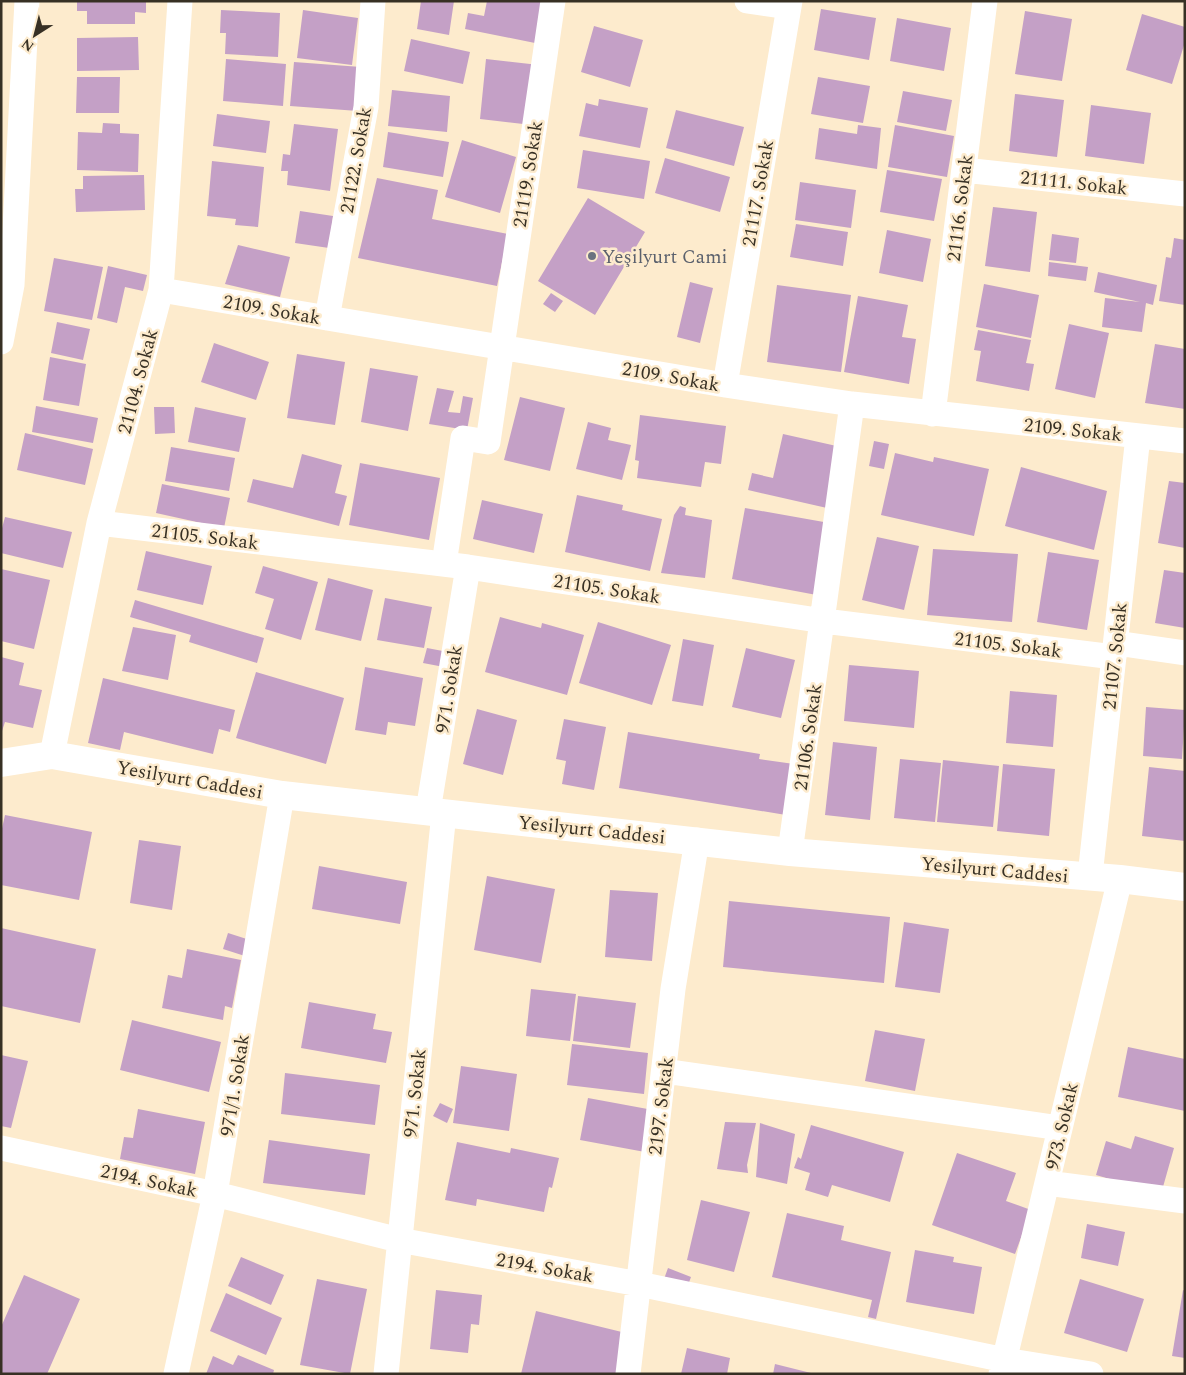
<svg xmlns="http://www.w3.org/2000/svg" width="1186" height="1375" font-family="Spectral,serif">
<rect width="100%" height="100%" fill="#fdebcd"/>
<!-- building -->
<path fill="#c4a0c6" d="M77 1H146V13L135 12V24H87V11H77Z
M421 1H454L449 35 417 29Z
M487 1 543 2 535 43 465 29 468 13 484 16Z
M821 9 876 18 869 60 814 50Z
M221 10 280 13 278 57 225 54 226 33H220Z
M303 10 358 18 352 65 297 58Z
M1025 11 1072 19 1062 81 1015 74Z
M1142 14 1185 27V42L1172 84 1126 70Z
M897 18 951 28 944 71 890 61Z
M594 26 643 40 630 87 581 72Z
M138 37 139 70 77 71V38Z
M411 39 470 52 463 84 404 71Z
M226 59 286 64 283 106 223 101Z
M486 59 539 65 532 125 480 119Z
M294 62 361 67 358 111 290 106Z
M77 77H120L119 113H76Z
M818 77 870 86 863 123 811 114Z
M392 90 450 96 447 132 388 126Z
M903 91 952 100 946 131 897 122Z
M1015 94 1064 100 1057 157 1009 151Z
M599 99 648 108 640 148 579 136 586 103 598 106Z
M1091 105 1151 113 1144 164 1085 156Z
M676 110 744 127 734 166 666 148Z
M217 114 270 121 266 153 213 146Z
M103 123 120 124V133L139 134 138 172 77 170 78 132 102 133Z
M294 124 338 129 330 191 287 185 288 171H281L283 154 290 155Z
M858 125 881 128 877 169 815 159 819 128 857 134Z
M895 125 954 136 947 177 888 167Z
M388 132 449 142 443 177 383 167Z
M462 140 516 157 500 213 445 197Z
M583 150 650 161 644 199 577 188Z
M665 158 730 177 720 212 655 193Z
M212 161 264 167 258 227 235 225 236 219 207 216Z
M887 170 942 179 934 221 880 212Z
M144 175 145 210 76 212 75 189H83V176Z
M377 178 438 190 432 219 508 234 497 286 358 258Z
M800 182 856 190 851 228 795 220Z
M588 198 645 232 595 315 538 281Z
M993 207 1037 212 1030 272 985 266Z
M300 211 333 216 329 248 295 243Z
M796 224 848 232 843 266 790 257Z
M887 230 931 239 923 282 879 273Z
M1052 234 1079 238 1076 263 1049 260Z
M1174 238 1185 240V305L1159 301 1166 257 1171 258Z
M238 245 290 257 280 297 225 284Z
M54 258 103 267 92 320 44 311Z
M1049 262 1088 267 1086 281 1048 276Z
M108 266 147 275 143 291 125 287 117 323 97 318Z
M1098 272 1157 285 1153 305 1146 303 1142 332 1102 327 1105 298 1140 302 1094 292Z
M690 282 713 288 700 343 677 337Z
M984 284 1039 295 1031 338 976 327Z
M777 285 851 295 841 372 767 362Z
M551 293 563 301 555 312 543 304Z
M858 296 908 305 902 337 916 339 909 384 844 372Z
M57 322 90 329 83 360 51 353Z
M1069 324 1109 333 1095 398 1055 389Z
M978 330 1031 340 1026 363 1034 364 1029 391 976 381 981 351 974 350Z
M214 343 269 362 256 400 201 382Z
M1155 344 1185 349V409L1145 403Z
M297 354 345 362 335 425 287 418Z
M50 357 86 364 79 406 43 400Z
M370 368 418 376 408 431 361 422Z
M437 388 454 391 448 412 460 413 463 396 473 398 467 430 429 424Z
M520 397 565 408 550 471 504 460Z
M36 406 98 418 93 443 32 432Z
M154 407H174L175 433 155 434Z
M195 407 246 418 239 452 188 442Z
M640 415 726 426 721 464 705 462 701 487 637 478 639 461 635 460Z
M588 422 611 428 608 440 631 445 622 480 576 469Z
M25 433 93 449 85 485 17 470Z
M783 434 841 447 827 508 748 490 752 473 773 478Z
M874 441 889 444 884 469 869 466Z
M171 447 235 458 229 491 165 481Z
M895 453 933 462 934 457 989 469 974 536 881 515Z
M302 454 342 465 335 493 347 496 339 526 247 502 253 479 293 488Z
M360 463 440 478 429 540 349 525Z
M1021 467 1107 491 1094 550 1005 526Z
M1169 481 1185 483V548L1158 543Z
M162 484 230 498 224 528 156 513Z
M577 495 623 505 622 510 662 519 650 571 565 552Z
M482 500 543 514 534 553 473 539Z
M680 506 686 508 685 515 712 520 705 578 661 573 674 515Z
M745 508 835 524 822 596 732 579Z
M5 517 72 532 63 568 1 553V532Z
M877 537 919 546 904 610 862 600Z
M933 549 1018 554 1012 622 927 615Z
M146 551 212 566 203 605 137 590Z
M1048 552 1099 560 1087 630 1037 622Z
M263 566 318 582 301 640 265 629 274 599 255 593Z
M1 569 50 580 34 649 1 641Z
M1164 570 1185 573V628L1155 623Z
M328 578 373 590 361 641 315 630Z
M385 598 432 607 424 648 377 640Z
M135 600 264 638 257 663 189 642 191 635 130 617Z
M500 617 541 628 542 623 584 635 567 695 485 672Z
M598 622 671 645 652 705 579 683Z
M133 627 176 635 168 680 122 671Z
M683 639 714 645 703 706 672 701Z
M427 648 448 652 444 667 423 663Z
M746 648 795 660 781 718 732 707Z
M1 657 24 663 19 685 42 690 33 728 5 722 1 734Z
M849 665 919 671 914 728 844 721Z
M365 667 423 678 415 726 388 722 386 735 355 730Z
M256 672 344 698 326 764 236 738Z
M103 678 235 710 230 732 219 729 213 754 124 732 120 750 88 743Z
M1010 691 1057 695 1053 747 1006 743Z
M1146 707 1185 710 1182 759 1143 756Z
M477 709 517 720 503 775 463 764Z
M564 719 606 727 594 790 562 784 566 761 556 759Z
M628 732 760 754 759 759 794 764 786 815 619 788Z
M833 742 877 747 870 820 825 815Z
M900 759 941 763 935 822 894 818Z
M943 760 999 766 993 827 937 822Z
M1003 764 1055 769 1049 836 997 831Z
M1149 767 1185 771V841L1142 836Z
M5 815 92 832 79 900 1 885V833Z
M139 840 181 846 172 910 130 903Z
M319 866 407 882 400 924 312 909Z
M487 876 555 889 541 963 474 950Z
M610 890 658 893 652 961 605 957Z
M729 901 890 917 884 983 723 967Z
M904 922 949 929 940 993 895 987Z
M1 928 96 949 80 1023 1 1006Z
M228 933 253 941 248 957 223 949Z
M187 949 241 960 232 1008 225 1006 223 1020 162 1008 168 975 182 978Z
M531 989 576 994 570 1041 526 1036Z
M578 996 636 1003 630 1048 573 1041Z
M309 1002 376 1014 373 1029 392 1032 386 1063 301 1048Z
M132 1020 221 1042 209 1092 120 1070Z
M875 1030 925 1039 915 1091 865 1081Z
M572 1044 648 1053 644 1094 567 1085Z
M1128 1047 1185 1059V1111L1118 1097Z
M1 1055 28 1061 11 1128 1 1126Z
M461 1066 517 1074 509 1131 453 1123Z
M285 1073 380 1085 375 1125 281 1114Z
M588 1098 653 1110 645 1152 580 1140Z
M440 1103 453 1109 447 1123 433 1116Z
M138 1109 205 1122 195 1174 120 1159 124 1137 133 1138Z
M725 1122 756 1123 747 1165 748 1173 717 1169Z
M760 1123 795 1134 787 1184 756 1177Z
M811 1125 904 1152 890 1202 832 1185 828 1197 805 1190 810 1173 794 1168 798 1157 801 1159Z
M1135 1136 1174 1148 1161 1194 1096 1175 1106 1141 1131 1149Z
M269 1140 370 1154 365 1195 263 1183Z
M457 1142 510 1153 511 1148 559 1158 552 1188 549 1187 544 1212 477 1199 476 1206 445 1200Z
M957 1153 1016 1173 1006 1201 1031 1210 1015 1254 932 1225Z
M701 1200 750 1212 734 1272 687 1260Z
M787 1213 844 1226 841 1240 891 1252 876 1319 868 1317 872 1300 772 1277Z
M1087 1224 1125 1232 1118 1266 1081 1258Z
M915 1250 954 1257 953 1262 982 1267 974 1314 906 1302Z
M241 1257 284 1275 271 1305 228 1286Z
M668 1268 691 1277 687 1288 664 1279Z
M24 1275 80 1299 47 1374H6L1 1372V1327Z
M317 1279 367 1289 350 1374 300 1365Z
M1080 1279 1144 1299 1127 1352 1064 1333Z
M436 1290 482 1295 479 1325 471 1324 468 1353 430 1349Z
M1183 1290 1185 1291V1358L1172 1356Z
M226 1293 282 1318 266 1355 210 1331Z
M536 1311 630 1334 620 1374H521Z
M687 1348 730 1358 727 1374H681Z
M238 1355 274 1370 273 1374H206L213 1356 233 1365Z
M775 1364 811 1373V1374H773Z"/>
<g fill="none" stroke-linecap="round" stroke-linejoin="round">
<!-- street -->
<path stroke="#fff" stroke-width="25" d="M747 1 789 7
M964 170 1185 194
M161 290 725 385 852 404 1185 441
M327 318 366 107 373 1
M1 342 12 285 27 1
M725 385 790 1
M933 414 985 1
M99 523 468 567 824 621 1114 657
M444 564 463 438 488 442 553 1
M1116 643 1185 653
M52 755 99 523 161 290 180 1
M428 811 468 567
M790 852 852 404
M1090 876 1138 436
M664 1071 1060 1128
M1 1148 215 1194 399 1240 639 1284 1005 1360 1091 1374
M1047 1183 1185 1201
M176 1374 215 1194 282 795
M386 1374 444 813
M628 1374 673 989 697 840
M1001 1374 1120 879"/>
<!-- secondary -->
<path stroke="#fff" stroke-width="28" d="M1 763 52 755 282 795 790 852 1120 879 1185 887"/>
</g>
<!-- markers -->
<circle fill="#6b7280" stroke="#fdebcd" stroke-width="2" cx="592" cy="256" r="5"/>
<g text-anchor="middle" stroke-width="5" stroke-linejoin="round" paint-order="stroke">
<!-- street labels -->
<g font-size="19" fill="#373024" stroke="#fdebcd">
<text transform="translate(355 160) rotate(-80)" y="7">21122. Sokak</text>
<text transform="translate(527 174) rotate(-81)" y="7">21119. Sokak</text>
<text transform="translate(1074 182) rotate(6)" y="7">21111. Sokak</text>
<text transform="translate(757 193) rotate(-80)" y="7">21117. Sokak</text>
<text transform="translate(959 208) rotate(-83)" y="7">21116. Sokak</text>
<text transform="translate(272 309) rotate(10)" y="7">2109. Sokak</text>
<text transform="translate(671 376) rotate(10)" y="7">2109. Sokak</text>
<text transform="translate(137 381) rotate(-75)" y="7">21104. Sokak</text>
<text transform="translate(1073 429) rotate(6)" y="7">2109. Sokak</text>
<text transform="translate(205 536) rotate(7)" y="7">21105. Sokak</text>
<text transform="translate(607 588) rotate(9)" y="7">21105. Sokak</text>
<text transform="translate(1008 644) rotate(7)" y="7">21105. Sokak</text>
<text transform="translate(1114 656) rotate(-84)" y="7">21107. Sokak</text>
<text transform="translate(448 689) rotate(-81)" y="7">971. Sokak</text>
<text transform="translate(807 737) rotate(-82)" y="7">21106. Sokak</text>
<text transform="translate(190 779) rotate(10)" y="7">Yesilyurt Caddesi</text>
<text transform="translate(592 829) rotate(6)" y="7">Yesilyurt Caddesi</text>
<text transform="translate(995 869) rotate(5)" y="7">Yesilyurt Caddesi</text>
<text transform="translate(234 1085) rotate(-81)" y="7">971/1. Sokak</text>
<text transform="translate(414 1093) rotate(-84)" y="7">971. Sokak</text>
<text transform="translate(660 1106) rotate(-83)" y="7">2197. Sokak</text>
<text transform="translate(1061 1126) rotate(-77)" y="7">973. Sokak</text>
<text transform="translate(149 1180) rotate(12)" y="7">2194. Sokak</text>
<text transform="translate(545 1267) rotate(10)" y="7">2194. Sokak</text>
</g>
<!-- worship labels -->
<g font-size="19" fill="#5b616d" stroke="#fdebcd" text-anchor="start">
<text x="602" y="263">Yeşilyurt Cami</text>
</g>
</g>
<!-- border -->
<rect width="1186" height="1375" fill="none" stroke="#373024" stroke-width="5"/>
<!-- north arrow -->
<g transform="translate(35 35) rotate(216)" stroke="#fdebcd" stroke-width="4" paint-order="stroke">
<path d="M0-4L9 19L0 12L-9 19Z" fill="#373024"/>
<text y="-8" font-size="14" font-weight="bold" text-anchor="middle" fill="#373024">N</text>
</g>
</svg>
